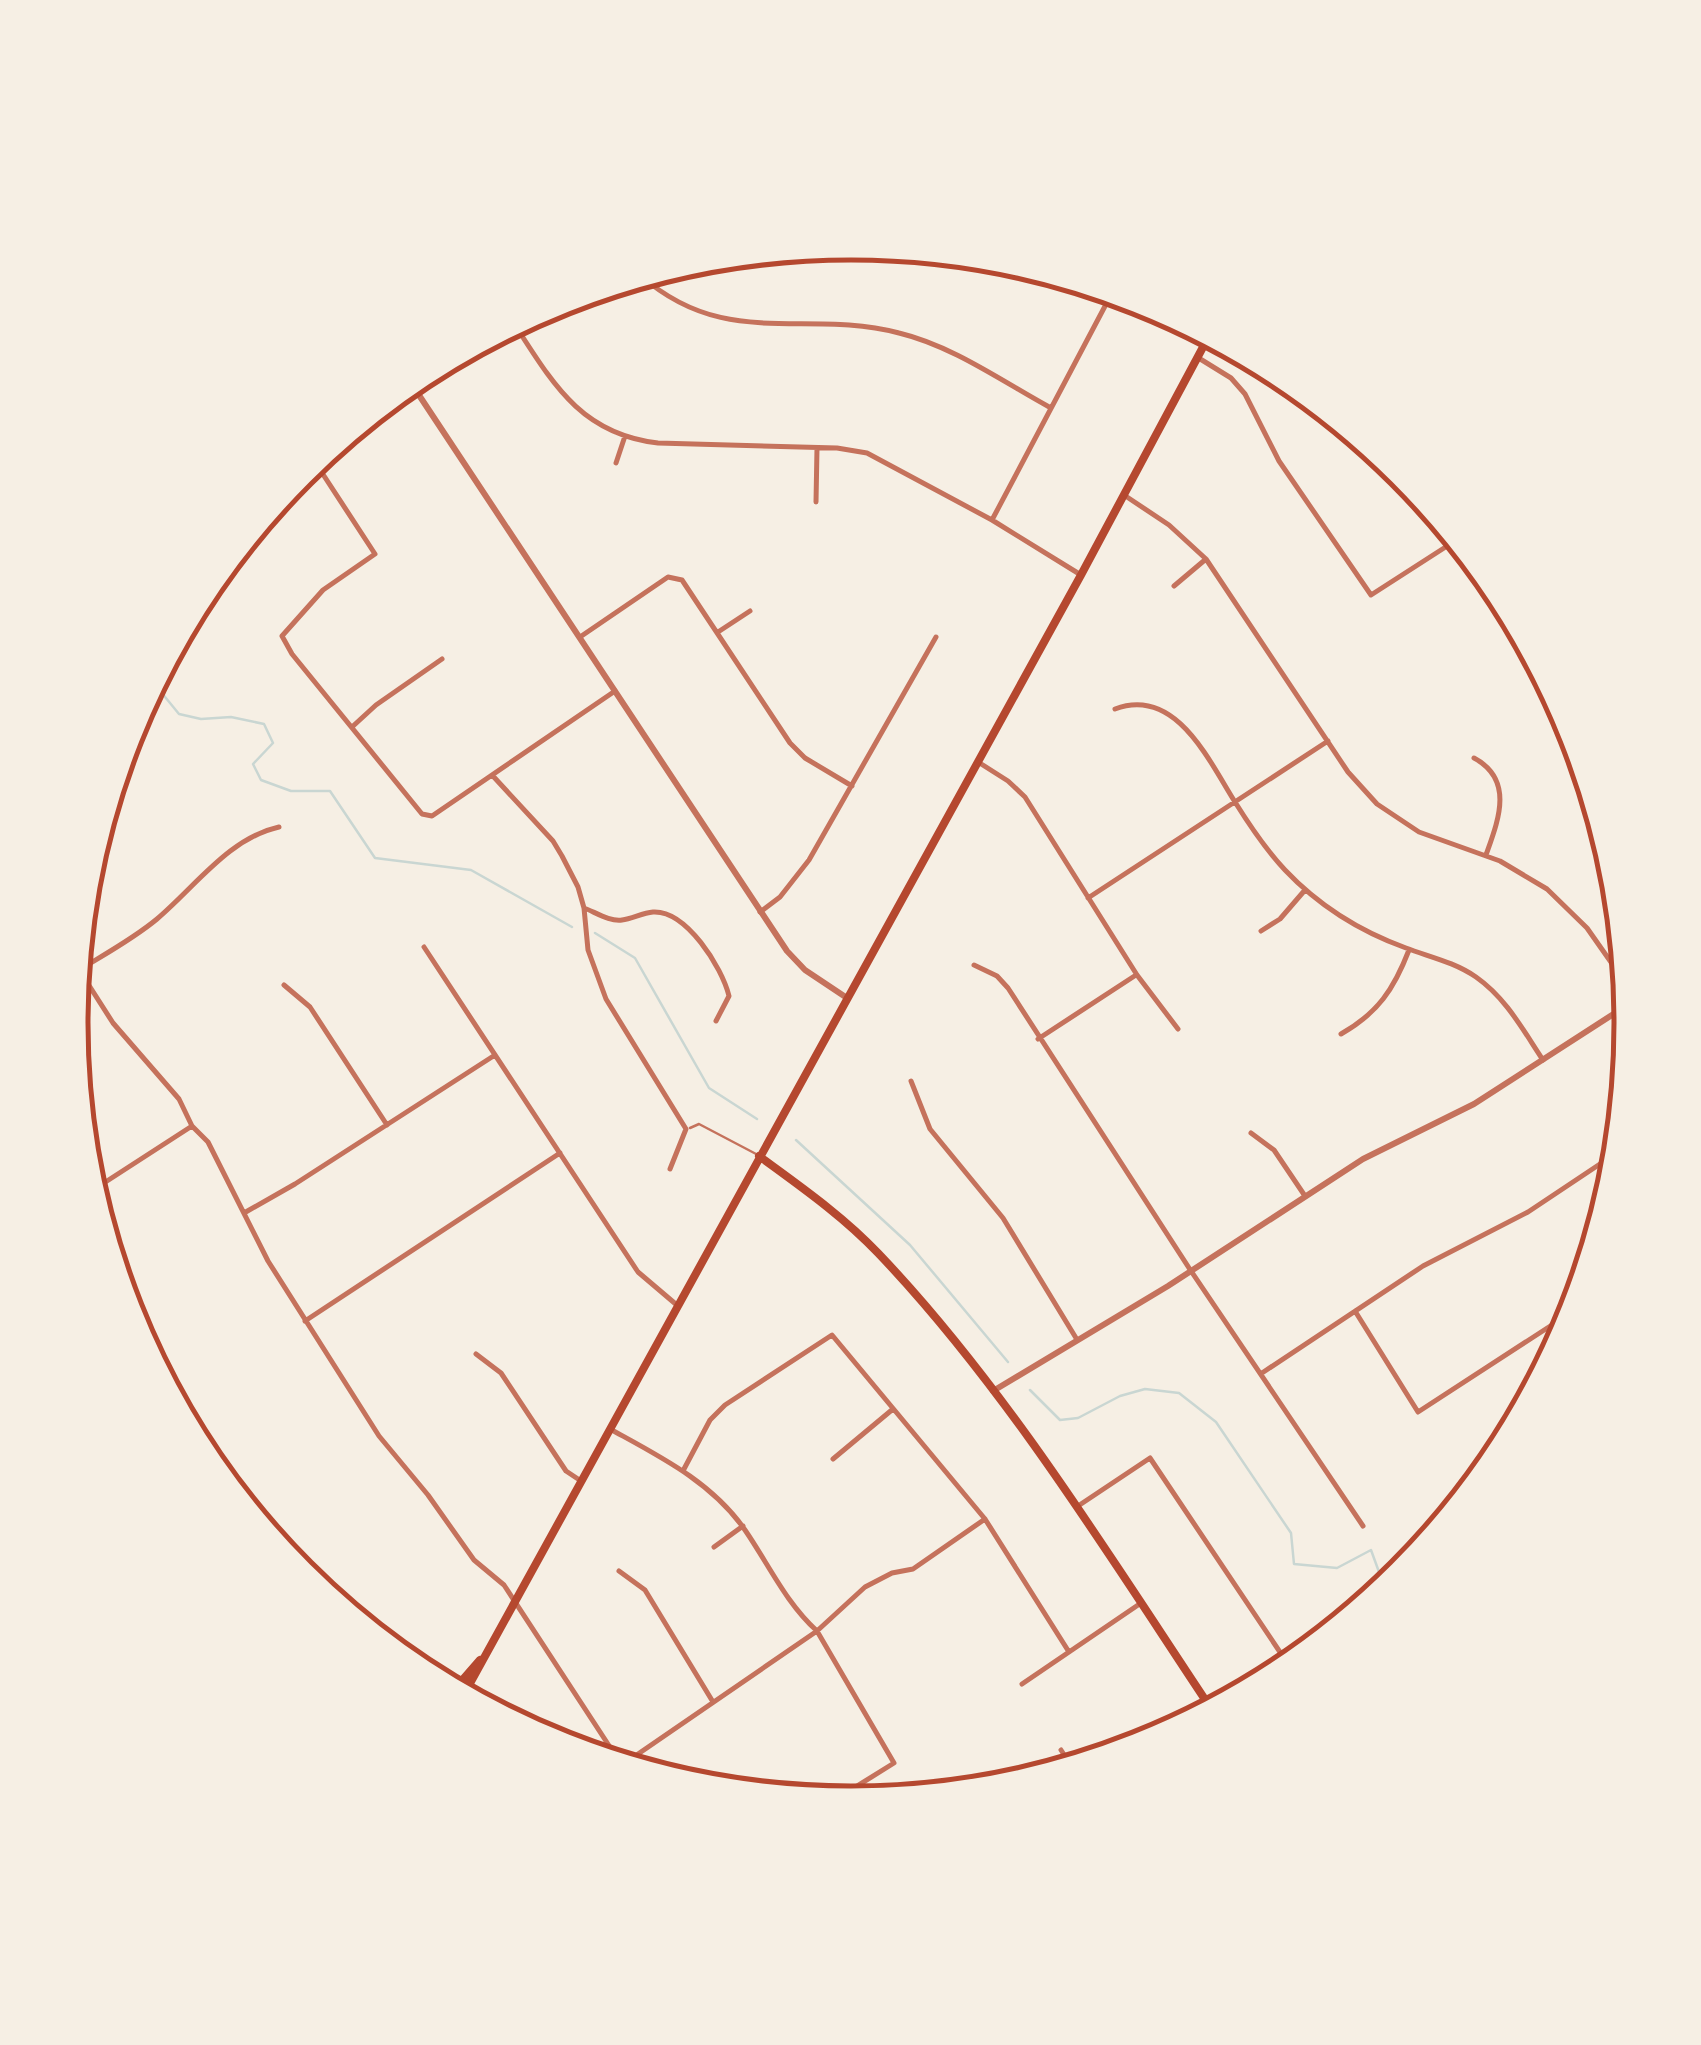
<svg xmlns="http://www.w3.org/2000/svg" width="1701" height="2045" font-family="'Source Serif 4',serif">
<rect width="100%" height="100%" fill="#f6efe4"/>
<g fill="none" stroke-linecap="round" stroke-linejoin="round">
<!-- stream -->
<path stroke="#c9d6d2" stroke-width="2.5" d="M152 681 179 714 201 719 231 717 264 724 273 743 253 764 261 780 291 791H330L375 858 471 870 572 927
M595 933 635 958 709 1088 757 1119
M796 1140 910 1245 1008 1362
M1030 1390 1060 1420 1078 1418 1120 1396 1145 1389 1179 1393 1216 1422 1291 1533 1294 1564 1337 1568 1371 1550 1383 1583"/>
<!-- service -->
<path stroke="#c5725c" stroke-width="2.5" d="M690 1128 699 1124 758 1155
M1469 1493 1482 1470 1504 1447"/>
<!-- minor -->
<path stroke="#c5725c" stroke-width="5" d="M1043 269 1106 304
M640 275C726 351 805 308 899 333 953 346 1003 382 1051 408
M513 322C552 382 580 434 658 443L837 448 867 453 992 520 1081 575
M1197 357 1231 378 1245 394 1279 461 1371 595 1458 539
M363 417 455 353
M313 459 375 554 323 590 282 636 292 654 422 814 432 816 615 691
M616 463 625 436
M1124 495 1169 525 1206 559 1348 772 1377 804 1419 832 1500 861 1547 889 1587 928 1627 985
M816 502 817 448
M992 520 1113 291
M1174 586 1206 559
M718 632 750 611
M580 637 668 577 682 580 790 743 805 758 852 786
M1115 709C1176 686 1209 761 1235 802 1250 826 1266 850 1285 870 1319 906 1359 931 1406 948 1430 957 1454 962 1476 977 1506 998 1523 1030 1543 1060
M352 727 376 705 442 659
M1474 758C1515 780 1498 821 1486 855
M978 762 1008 781 1025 797 1137 975 1178 1029
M492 775 553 841 562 856 578 887 584 908 588 950 606 999 686 1129 670 1169
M109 790 124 775 127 766 120 754
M1088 898 1328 741
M584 908C595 912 610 922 622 920 632 919 642 913 653 912 686 910 722 967 729 996L716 1021
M760 912 780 897 809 860 936 637
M1261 931 1280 919 1305 890
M424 947 638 1272 678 1306
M76 965 113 1023 179 1099 192 1126 208 1142 268 1261 379 1436 428 1495 474 1560 504 1585 621 1764
M974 965 997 976 1008 988 1191 1271 1363 1526
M79 970C105 954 133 939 157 919 195 887 229 838 279 827
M284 985 310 1007 387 1125
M1341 1034C1378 1013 1394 989 1409 950
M1038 1039 1136 975
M911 1081 930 1129 1003 1218 1076 1338
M1251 1133 1274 1150 1305 1196
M90 1192 192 1126
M244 1213 295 1184 495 1055
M1355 1311 1418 1412 1575 1310
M305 1321 560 1153
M476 1354 501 1373 566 1471 581 1481
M1262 1373 1423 1266 1528 1212 1618 1152
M610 1429C659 1456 712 1482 745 1530 769 1565 786 1603 817 1631L894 1763 833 1801
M833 1459 893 1409
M684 1469 710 1420 725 1405 832 1335 985 1519 1069 1652
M1078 1506 1150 1458 1290 1667
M714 1547 743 1526
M619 1571 645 1590 713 1702
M1022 1684 1141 1603
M1061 1750 1072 1767
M622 1765 817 1631 865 1587 892 1573 913 1569 985 1519"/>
<!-- tertiary -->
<path stroke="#c5725c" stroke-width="6" d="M409 380 787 951 805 970 847 998
M993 1391 1168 1286 1363 1159 1474 1104 1629 1004"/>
<!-- secondary -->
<path stroke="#b5482f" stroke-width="8" d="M759 1156C800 1186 843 1216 878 1253 1005 1386 1110 1557 1212 1710
M453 1691 480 1660
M463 1696 1081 575 1210 334"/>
</g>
<!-- crop -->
<path d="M0 0H1701V2045H0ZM88 1023a763 763 0 1 1 1526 0a763 763 0 1 1-1526 0Z" fill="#f6efe4" fill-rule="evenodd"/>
<path fill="none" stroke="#b5482f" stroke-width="5" d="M88 1023a763 763 0 1 1 1526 0a763 763 0 1 1-1526 0Z"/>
</svg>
